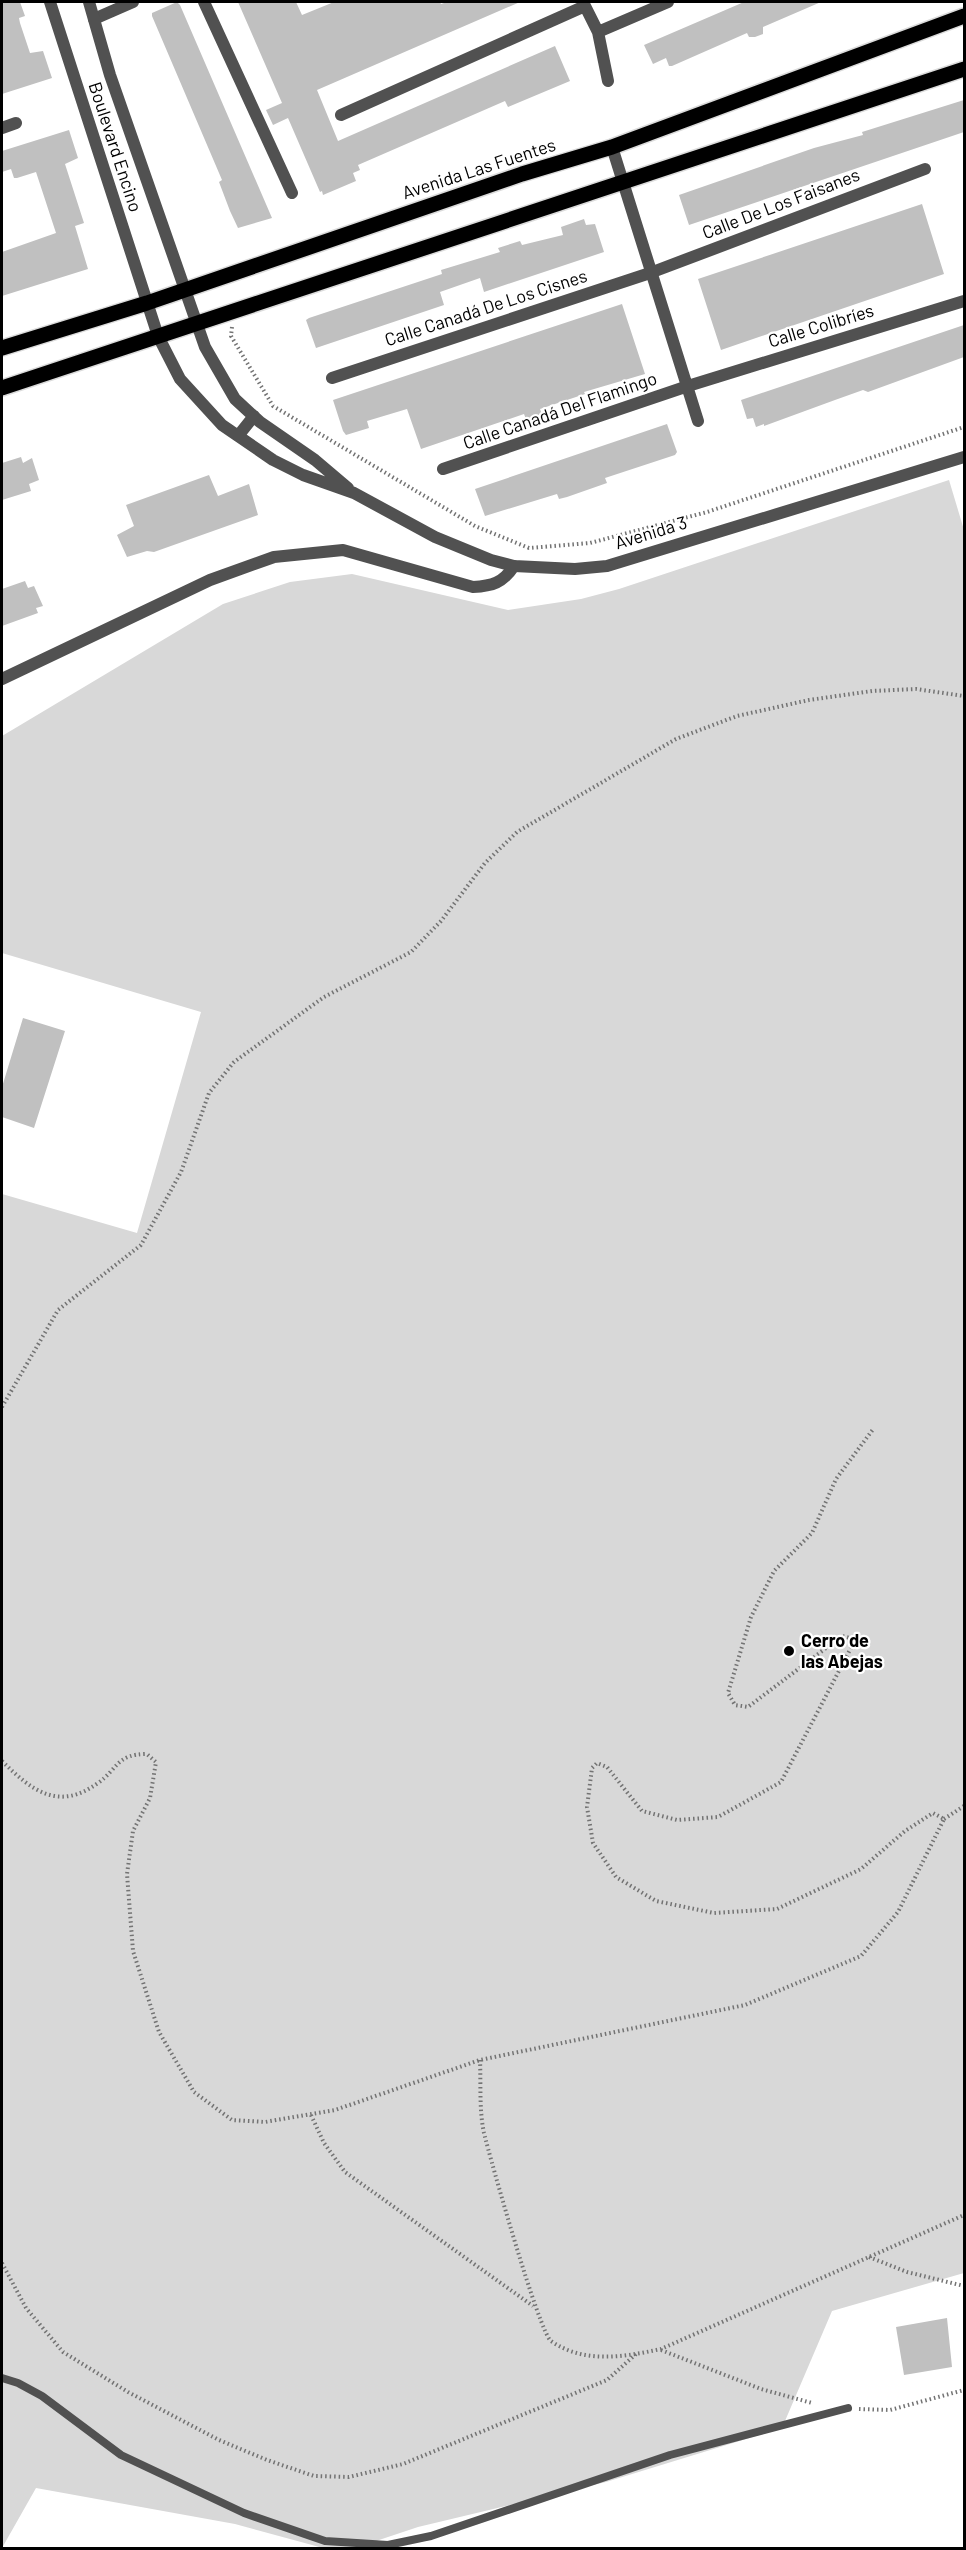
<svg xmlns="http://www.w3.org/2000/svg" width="966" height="2550" font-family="Barlow,sans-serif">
<rect width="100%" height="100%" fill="#fff"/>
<!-- green -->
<path fill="#d8d8d8" d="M949 480 964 530V2273L832 2311 782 2428 606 2482 418 2527 355 2548H323L235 2524 36 2488 2 2548V1194L137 1233 201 1012 2 953V736L223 604 290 582 352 574 508 610 581 599 619 589Z"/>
<!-- building -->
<path fill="#c0c0c0" d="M3 2H20L25 16 19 18 20 23 30 53 43 51 52 78 2 94Z
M177 2 180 5 272 218 238 228 230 211 219 182 222 180 152 16V13Z
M238 2H296L302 15 334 2H440L441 4 447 2H520L317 90 338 141 555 46 570 81 508 107 505 101 358 165 360 170 353 173 356 181 323 195 322 191 320 192 288 118 273 125 266 110 282 103Z
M744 2H821L763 27V34L755 37H749L747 33 672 66H669L666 58 653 64 644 45Z
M964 100V132L689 225 679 195 814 148 863 135 862 132Z
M69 130 78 158 65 164 84 223 75 226 88 269 2 296V252L56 233 36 172 17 178H14L11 169 2 172V151Z
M922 204 944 274 721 350 698 279Z
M584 219 586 225 595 224 604 252 484 292 480 278 440 292 444 305 316 348 306 320 309 318 442 274 441 270 500 252 498 248 520 241 522 245 563 235 561 227Z
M622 304 645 374 584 392 585 394 540 409 545 422 529 427 524 414 421 449 407 409 367 421 369 428 346 435 343 431 333 400Z
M964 325V357L868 392 863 390 835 400 764 426V424L756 427 753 418 747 419 741 400Z
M667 424 677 452 675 455 605 478 607 483 567 497 559 499 557 494 485 516 475 489Z
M21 457 23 463 32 458 39 480 29 484 31 491 2 500V463Z
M209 475 218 496 249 484 258 515 154 552 147 551 127 557 117 535 134 526 126 505Z
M25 581 28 588 34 586 43 606 36 608 38 613 2 626V589Z
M23 1018 65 1031 34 1128 2 1117V1087Z
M947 2318 952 2367 904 2375 896 2327Z"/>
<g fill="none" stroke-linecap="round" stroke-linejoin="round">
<defs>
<path id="primary" d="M2 348 147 303 522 174 612 147 964 16
M2 388 964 69"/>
</defs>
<!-- primary casing -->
<use href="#primary" stroke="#dbdbdb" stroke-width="18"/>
<!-- path -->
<path stroke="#737373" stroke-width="4" stroke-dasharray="1.5 3" stroke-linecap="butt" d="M232 327 231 336 273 406 475 526 529 548 590 543 707 512 964 427
M2 1407 58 1310 141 1245 181 1172 209 1093 234 1062 324 997 411 952 441 921 485 863 517 832 676 739 737 716 809 700 872 691 916 689 964 696
M2 1761C31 1790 58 1812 98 1783 118 1769 116 1754 147 1754L156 1762 150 1798 133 1831 127 1874 133 1951 159 2032 194 2092 232 2120 265 2122 335 2110 480 2060 745 2005 861 1956 898 1912 944 1819 933 1813 905 1831 861 1869 777 1909 714 1913 656 1901 616 1877 593 1843 587 1807 592 1768 597 1763 607 1767 642 1811 677 1820 718 1817 781 1782 853 1644 850 1638 842 1636 748 1707 735 1705 728 1693 751 1617 774 1571 812 1533 836 1479 874 1428
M944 1819 964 1806
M480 2060C481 2084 479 2110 484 2133 490 2158 539 2332 551 2341 584 2364 624 2357 661 2349L964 2215
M311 2115 324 2143 345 2172 533 2306
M869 2257 907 2272 964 2286
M2 2263 26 2308 63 2352 128 2392 219 2440 267 2460 314 2476 349 2477 403 2464 607 2380 636 2354
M661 2350 761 2389 812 2403
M859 2409 890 2410 964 2390"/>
<!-- service -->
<path stroke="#515151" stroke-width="8" d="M2 2378 18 2383 42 2396 121 2455 244 2513 325 2541 388 2545 431 2536 670 2455 848 2408"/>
<!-- minor -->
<path stroke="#515151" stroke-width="12" d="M204 2 292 193
M583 2 598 32 608 81
M94 19 133 2
M598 32 668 2
M341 115 585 6
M2 128 16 123
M612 147 698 421
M332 378 650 273 925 169
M443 469 688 386 964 301
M2 679 210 580 274 557 343 550 473 587C492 586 503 583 514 566"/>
<!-- tertiary -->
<path stroke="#515151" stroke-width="12" d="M50 2 158 336 180 379 222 425 273 460 303 475 354 493 435 537 491 560 514 566 575 569 607 566 964 457
M89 2 110 75 205 347 235 399 260 422 315 460 348 488
M238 436 254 416"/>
<!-- primary -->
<use href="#primary" stroke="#000" stroke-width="15"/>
</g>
<!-- markers -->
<circle fill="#000" stroke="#fff" stroke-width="2" cx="789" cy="1651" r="6"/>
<g text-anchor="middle" stroke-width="4.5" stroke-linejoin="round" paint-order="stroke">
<!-- street labels -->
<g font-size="18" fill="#000" stroke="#fff">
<text transform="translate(115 147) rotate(72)" y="6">Boulevard Encino</text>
<text transform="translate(479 169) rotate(-18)" y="6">Avenida Las Fuentes</text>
<text transform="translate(781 204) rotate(-21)" y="6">Calle De Los Faisanes</text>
<text transform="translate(486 308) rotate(-18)" y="6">Calle Canadá De Los Cisnes</text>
<text transform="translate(821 326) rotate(-17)" y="6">Calle Colibríes</text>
<text transform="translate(560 411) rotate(-19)" y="6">Calle Canadá Del Flamingo</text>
<text transform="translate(651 533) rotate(-17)" y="6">Avenida 3</text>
</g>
<!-- poi labels -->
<g font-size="18" font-weight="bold" fill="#000" stroke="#fff" text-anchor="start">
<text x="801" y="1647">Cerro de<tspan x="801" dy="21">las Abejas</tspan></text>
</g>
</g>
<!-- border -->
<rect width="966" height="2550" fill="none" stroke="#000000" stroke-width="6"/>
</svg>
